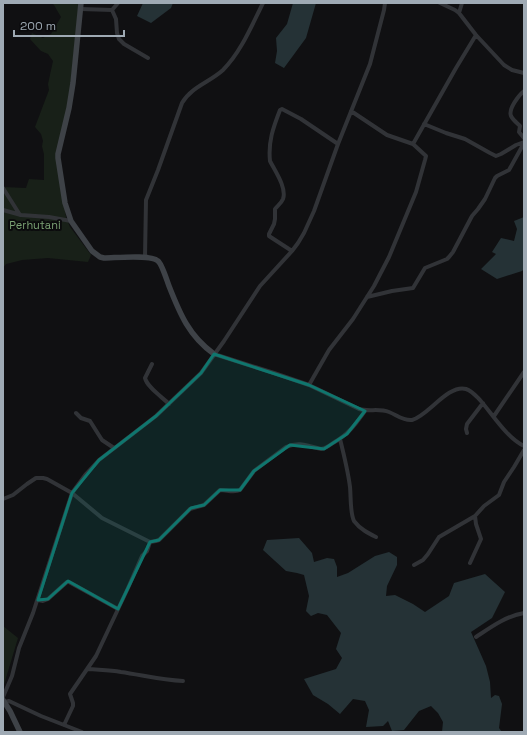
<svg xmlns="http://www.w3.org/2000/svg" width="527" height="735" font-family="'Space Grotesk',sans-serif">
<rect width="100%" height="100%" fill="#101012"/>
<!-- green -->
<path fill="#182018" d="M52 3H79L68 108 57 153 66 217 70 227 91 255 88 262 48 258 22 260 6 264 3 268V187L26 188 29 179 44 180V154L42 146 43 141 41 134 35 127 49 90 48 84 53 61 48 54 41 51 30 39 32 33 43 38 51 34 61 17 54 5Z
M3 626 18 638 3 688Z"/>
<!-- water -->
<path fill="#253236" d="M143 3H173L171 8 151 23 137 16Z
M293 3H316L306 38 284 68 275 63 277 51 276 38 287 24Z
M524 217V269L522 271 497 279 481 269 496 254 492 252 501 238 514 241 517 229 514 221Z
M299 538 312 553 314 562 327 558 334 559 337 567V577L348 573 375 556 389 552 397 557V565L387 586 386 596 395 595 413 604 425 612 449 596 454 583 485 574 505 592 492 618 471 632 486 666 490 682 491 698 495 695 499 696 502 704 499 728 502 732H442L443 722 438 713 431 706 419 711 404 730 392 731 388 721 383 726 366 727 369 710 365 701 353 699 340 714 328 704 313 695 304 679 336 669 342 658 336 649 341 633 327 615 318 613 311 616 306 611 309 596 304 575 297 573 286 571 263 550 267 540Z"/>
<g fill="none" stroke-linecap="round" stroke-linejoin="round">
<!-- street -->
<path stroke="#313337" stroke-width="4" d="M440 3 455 10 459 13 476 35 504 65 512 70 524 73
M81 9 112 10 118 3
M112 10 116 19 117 33 119 39 124 44 148 58
M459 13 462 3
M524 91C519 95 508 109 511 116 513 120 517 123 520 126L519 132 524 138
M424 124 446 133 465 139 490 153 496 156 501 154 516 145 524 142
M413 144 456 68 476 35
M3 188 20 215
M3 210 21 215 49 217 71 221
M292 251 272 238 269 236V234L274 224 275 219V209C277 206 281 204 283 199 287 188 275 171 270 161 268 142 273 128 280 110L282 109 301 119 338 144
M145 257 146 200 158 170 182 103C191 87 210 82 223 70 241 52 252 25 263 3
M367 297 392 291 413 288 425 268 447 259 449 257 453 252 472 216 478 209 485 199 495 178 497 176 509 170 524 143
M214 354 274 373 309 385 359 409C369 412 379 408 389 412 397 415 403 421 412 420 428 416 448 384 466 389 472 391 476 396 480 400 493 415 507 438 524 446
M152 364 145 378C147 387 162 397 169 404
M309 385 329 350 353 319 374 286 389 257 416 192 425 160 426 156 413 144 387 135 351 111
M76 413 81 418 90 421 102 440 114 448
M494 416 524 372
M467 433 466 429 467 424 483 403
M340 439C344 455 348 471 350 487 351 497 350 513 354 521 360 529 368 533 376 537
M3 499 13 495 27 484 36 478H43L47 479 72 493 102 518 150 542 156 541 159 540 190 509 204 505 220 490C227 490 234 493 240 490L254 471 286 447C300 441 307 446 321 449 326 448 329 446 333 443 348 435 355 425 365 411
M470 563 481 539 476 524 475 516
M414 565 423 560 428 554 439 537 475 516 484 506 499 495 504 482 514 467 524 450
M38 600 43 601 48 599 67 582H69L118 609
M476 637C491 627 506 616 524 613
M88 669C99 670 110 670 121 672 142 675 161 680 183 681
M3 697 12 676 19 648 33 613 72 493 86 474 99 460 156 416 201 373 224 341 260 286 292 251 298 243 304 233 314 211 338 144 370 64 384 10 385 3
M4 702 9 701 41 716 82 732
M64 725 73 706V703L70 694 96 656 128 588 142 556 147 551 150 542"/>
<!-- secondary -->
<path stroke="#3e4247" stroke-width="5.5" d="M81 3 73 83 69 108 58 154V158L65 203 71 221 92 251 100 257 104 258C115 258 150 254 158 261 162 264 167 281 169 286 180 314 189 336 214 354
M3 700 10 711 20 732"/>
</g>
<!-- marked area -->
<path fill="#0f766e" fill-opacity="0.2" stroke="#0f766e" stroke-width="3" stroke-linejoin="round" d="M214 354 309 385 365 411 347 434 324 449 290 445 254 471 240 490H220L204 505 191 508 159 540 150 542 118 609 68 581 48 599 38 600 72 493 99 460 156 416 201 373Z"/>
<g text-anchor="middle" stroke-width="4" stroke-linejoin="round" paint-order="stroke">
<!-- park labels -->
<g font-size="11" fill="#7ba274" stroke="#0b0b0d">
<text x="35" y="229">Perhutani</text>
</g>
</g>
<!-- border -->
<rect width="527" height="735" fill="none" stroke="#9faab4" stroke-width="8"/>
<!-- scale -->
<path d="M14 30v6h110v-6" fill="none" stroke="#9faab4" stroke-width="2"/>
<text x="20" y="30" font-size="12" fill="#9faab4" stroke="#0b0b0d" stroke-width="3" paint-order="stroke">200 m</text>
</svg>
